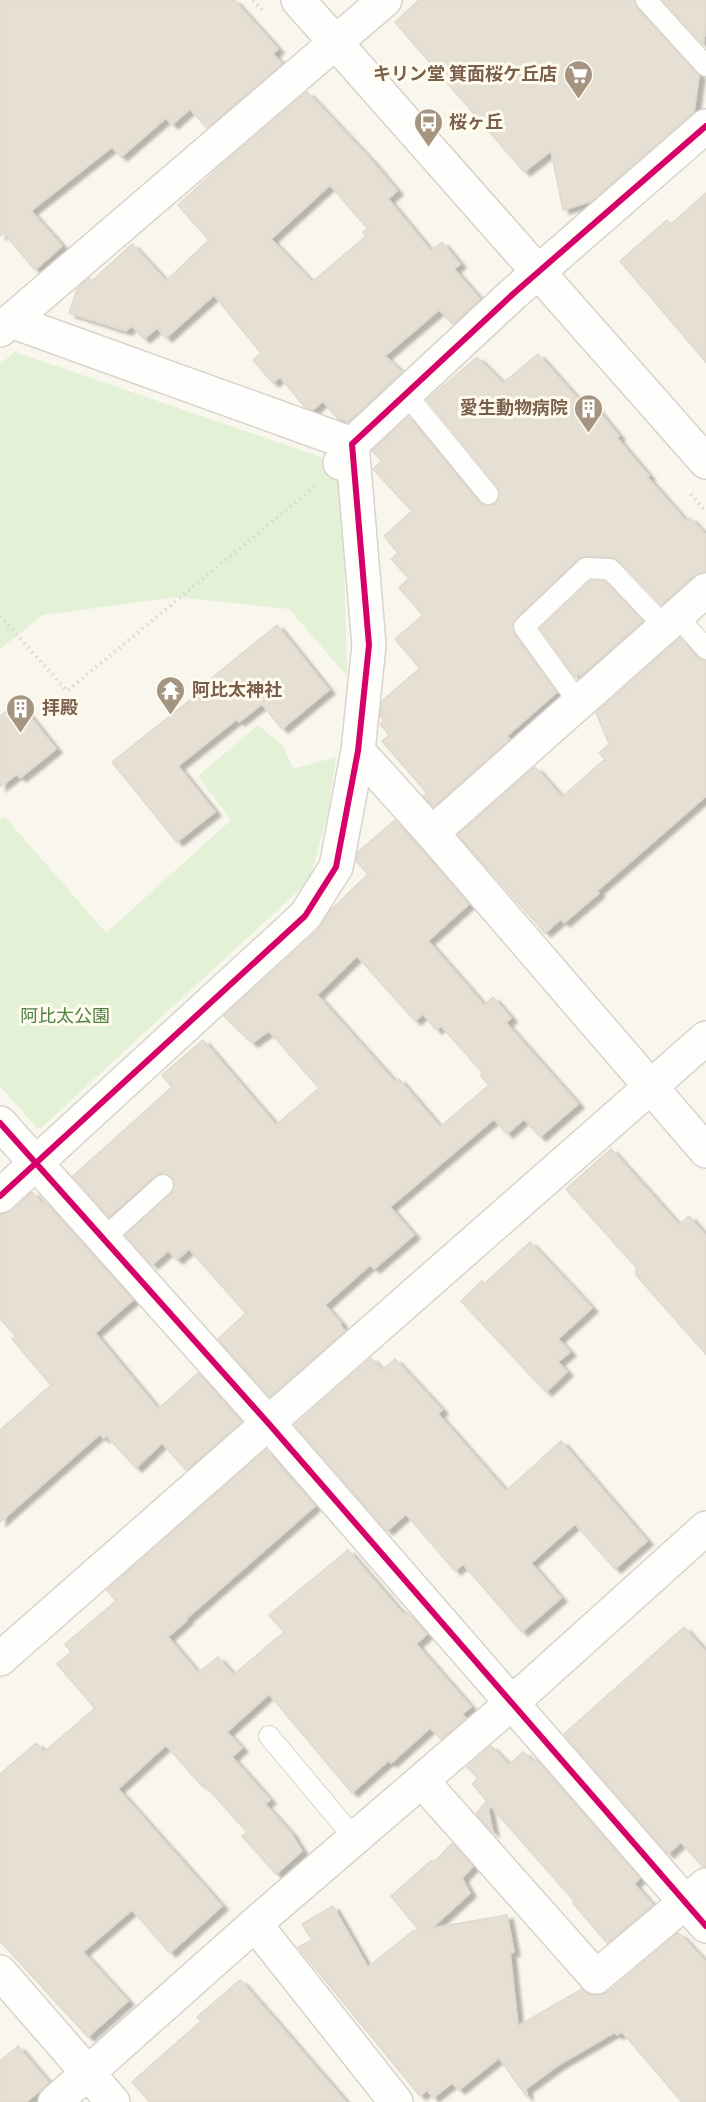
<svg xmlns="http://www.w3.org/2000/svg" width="706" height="2102" font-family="'Titillium Web','Noto Sans JP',sans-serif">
<defs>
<filter id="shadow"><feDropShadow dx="6" dy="4" stdDeviation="1.5" flood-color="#0004"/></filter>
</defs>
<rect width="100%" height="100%" fill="#f9f6ed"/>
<!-- green -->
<path fill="#e3f1d7" d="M15 352 321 457 342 484 347 676 289 609 177 597 43 615 0 649V364Z
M258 725 283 746 293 769 336 757 328 812 310 880 41 1128H37L0 1086V820L5 817 106 933 231 820 198 776Z"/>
<!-- building -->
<path fill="#e6dfd4" stroke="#e2d9ce" stroke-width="1.5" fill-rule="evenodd" filter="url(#shadow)" d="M0 0H234L278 49 273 54 282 64 207 128 190 109 172 125 166 118 121 157 112 147 31 211 62 246 35 270 4 233 0 236Z
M419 0H634L637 8 699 75 694 112 592 201 563 210 551 151 524 172 395 22Z
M662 0H706V26L703 45Z
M307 92 371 160 397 191 388 199 431 251 442 242 460 264 454 269 480 299 453 324 439 310 385 356 402 372 348 422 341 418 338 419 323 401 313 410 305 407 280 377 273 383 253 360 261 353 214 295 166 338 157 328 144 339 132 326 126 331 69 313 77 289 89 278 92 281 132 244 166 281 209 240 178 205 225 162ZM330 185 368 229 363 232 366 236 312 282 271 239Z
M706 193V362L620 261 667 220 671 224Z
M538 354 586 408 592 403 619 436 617 438 649 476 647 477 686 521 690 518 706 535V572L694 576 661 605 618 560 610 557 586 556 578 559 516 618 513 624 514 634 557 692 507 736 510 739 433 807 423 796 427 793 382 741 389 735 380 724 384 720 380 716 382 701 420 668 395 639 423 615 399 588 409 578 391 559 398 553 384 536 412 511 373 469 382 461 372 451 409 417 479 502 484 505 495 504 499 498 497 486 427 400 477 357 503 383Z
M591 580 605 581 643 621 580 676 579 673 575 677 540 628Z
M277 625 329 690 282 729 262 704 239 722 237 719 178 766 215 812 177 842 112 762 209 685 207 682Z
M680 638 697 657 706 661V796L597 891 599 893 564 923 561 919 545 933 458 835 535 767 562 797 605 759 599 753 609 744 596 713Z
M18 701 56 749 20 778 17 774 0 787V716Z
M395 820 469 904 428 941 484 1005 493 997 511 1018 506 1023 578 1104 540 1137 524 1119 507 1134 494 1119 390 1207 414 1235 374 1269 370 1265 325 1305 341 1323 340 1325 345 1331 270 1397 218 1339 246 1313 189 1249 177 1260 168 1251 152 1265 125 1235 171 1193 175 1183 171 1177 161 1173 155 1176 109 1217 73 1176 172 1087 162 1075 203 1040 276 1125 319 1088 269 1031 252 1043 224 1016 318 930 331 910 368 874 356 861 358 852ZM357 956 415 1021 423 1014 436 1030 441 1026 483 1073 480 1075 489 1085 440 1127 399 1079 395 1082 317 995Z
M611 1149 679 1225 689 1216 706 1236V1354L636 1275V1267L566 1189Z
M32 1192 43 1204 45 1202 133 1300 95 1333 158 1409 198 1373 242 1422 186 1470 162 1443 136 1468 107 1436 103 1438 100 1434 0 1522V1430L51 1385 12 1339 16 1336 0 1319V1215L13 1210Z
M530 1242 592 1308 558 1339 570 1352 558 1362 567 1372 546 1392 461 1301 482 1281 484 1284Z
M371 1358 382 1370 395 1359 442 1410 438 1414 506 1491 561 1441 647 1541 615 1569 575 1524 531 1563 561 1598 522 1632 463 1564 455 1571 406 1514 387 1531 295 1425Z
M266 1450 315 1506 186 1619 187 1620 168 1637 198 1673 218 1657 233 1675 284 1632 269 1615 348 1550 404 1615 407 1612 427 1634 416 1644 471 1707 462 1714 466 1718 441 1739 430 1728 391 1763 389 1760 352 1793 269 1694 227 1732 242 1748 232 1757 270 1800 265 1804 291 1833 302 1851 276 1874 242 1836 247 1832 203 1783 201 1785 166 1745 118 1789 222 1906 170 1953 132 1910 83 1952 128 2001 88 2037 0 1941V1774L36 1743 44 1752 95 1708 57 1664 71 1652 65 1644 116 1601 107 1590Z
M684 1627 706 1652V1867H703L681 1842 668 1854 564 1734Z
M491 1746 509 1765 523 1752 533 1762 536 1759 640 1878 634 1884 653 1905 607 1943 573 1903H576L487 1802 493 1833 476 1814 487 1801 472 1784 478 1778 467 1767Z
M452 1843 473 1866 462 1878 470 1893 432 1928 507 1915 514 1952 510 1953 518 2026 582 1989 590 1995H599L608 1992 678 1933 681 1935 706 1962V2102H682L622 2032 617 2035 615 2032 560 2064 526 2089 527 2097 499 2058 459 2090 452 2083 433 2098 427 2090 420 2096 298 1947 312 1940 302 1924 333 1906 368 1967 413 1931 419 1930 391 1896 432 1860 434 1862Z
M240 1980 276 2021 346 2102H150L132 2082 201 2021 197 2017Z
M18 2046 49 2083 26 2102H0V2061Z"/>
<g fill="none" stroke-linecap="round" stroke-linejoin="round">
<defs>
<path id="lane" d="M646 0 706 66
M406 394 488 494
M677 616 706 649
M579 703 524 627 586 568 610 569 665 627
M103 1239 163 1185
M269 1736 355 1839"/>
<path id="street" d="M11 321 352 444 340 463
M0 330 385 0
M358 751 432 833 706 1151
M432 833 706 590
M0 1123 269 1424 706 1926
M0 1196 305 916 336 867 358 751 369 645 352 444 513 294 706 126
M0 1659 706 1038
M422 1781 596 1977 706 1885
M255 1924 396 2102
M0 1972 113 2102
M55 2102 255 1924 513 1702 706 1528"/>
<path id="secondary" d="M298 0 706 462"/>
</defs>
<!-- lane casing -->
<use href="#lane" stroke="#d8d3cb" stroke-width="22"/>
<!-- street casing -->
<use href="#street" stroke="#d8d3cb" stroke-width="36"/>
<!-- secondary casing -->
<use href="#secondary" stroke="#d9d2c9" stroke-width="36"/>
<!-- path -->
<path stroke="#dcd6ce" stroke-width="4" stroke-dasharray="1.5 4.5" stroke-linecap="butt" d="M253 0 264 12
M691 494 706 512
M0 616 67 691 314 487"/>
<!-- lane -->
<use href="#lane" stroke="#fefefc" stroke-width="20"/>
<!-- street -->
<use href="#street" stroke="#fefefc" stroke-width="33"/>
<!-- secondary -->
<use href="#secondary" stroke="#fefefc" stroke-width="33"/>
<defs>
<path id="cycleway" d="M0 1123 269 1424 706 1926
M0 1196 305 916 336 867 358 751 369 645 352 444 513 294 706 126"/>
</defs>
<!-- cycleway casing -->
<use href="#cycleway" stroke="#fffbef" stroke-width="10"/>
<!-- cycleway -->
<use href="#cycleway" stroke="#d6006c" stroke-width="6"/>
</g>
<!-- icons -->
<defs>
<symbol id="supermarket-pin" viewBox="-11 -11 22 30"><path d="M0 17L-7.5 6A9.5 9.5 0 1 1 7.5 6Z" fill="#a69483" stroke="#fffbef"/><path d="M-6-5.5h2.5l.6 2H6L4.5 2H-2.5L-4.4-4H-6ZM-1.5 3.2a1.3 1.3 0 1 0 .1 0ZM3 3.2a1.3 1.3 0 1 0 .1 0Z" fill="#fff"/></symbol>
<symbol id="bus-pin" viewBox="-11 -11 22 30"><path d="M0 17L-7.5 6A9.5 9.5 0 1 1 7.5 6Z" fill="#a69483" stroke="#fffbef"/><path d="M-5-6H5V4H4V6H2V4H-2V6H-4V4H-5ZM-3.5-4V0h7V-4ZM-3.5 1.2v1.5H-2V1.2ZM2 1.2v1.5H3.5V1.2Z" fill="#fff"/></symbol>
<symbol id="building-pin" viewBox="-11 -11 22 30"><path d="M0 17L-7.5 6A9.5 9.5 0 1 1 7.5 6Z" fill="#a69483" stroke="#fffbef"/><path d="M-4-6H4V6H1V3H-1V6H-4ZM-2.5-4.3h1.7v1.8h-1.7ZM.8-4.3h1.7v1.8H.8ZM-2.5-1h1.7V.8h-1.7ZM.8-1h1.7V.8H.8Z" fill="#fff"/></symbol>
<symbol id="temple-pin" viewBox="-11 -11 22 30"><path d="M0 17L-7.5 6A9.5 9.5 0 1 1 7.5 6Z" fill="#a69483" stroke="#fffbef"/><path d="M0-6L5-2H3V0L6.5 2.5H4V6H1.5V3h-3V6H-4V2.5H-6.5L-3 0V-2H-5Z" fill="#fff"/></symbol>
</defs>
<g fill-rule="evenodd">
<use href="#supermarket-pin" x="562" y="58" width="33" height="45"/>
<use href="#bus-pin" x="412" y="106" width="33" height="45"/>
<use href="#building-pin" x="572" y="392" width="33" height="45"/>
<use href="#temple-pin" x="154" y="674" width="33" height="45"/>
<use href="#building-pin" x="4" y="692" width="33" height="45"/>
</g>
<g text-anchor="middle" stroke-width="6" stroke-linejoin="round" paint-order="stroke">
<!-- poi labels -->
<g font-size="18" font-weight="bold" fill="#7a604a" stroke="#fffbef" text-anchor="start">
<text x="557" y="80" text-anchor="end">キリン堂 箕面桜ケ丘店</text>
<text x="449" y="128">桜ヶ丘</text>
<text x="568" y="414" text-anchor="end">愛生動物病院</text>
<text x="192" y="696">阿比太神社</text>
<text x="42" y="714">拝殿</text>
</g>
<!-- park labels -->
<g font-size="18" fill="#4c8041" stroke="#fffbef">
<text x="65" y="1022">阿比太公園</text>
</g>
</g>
</svg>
